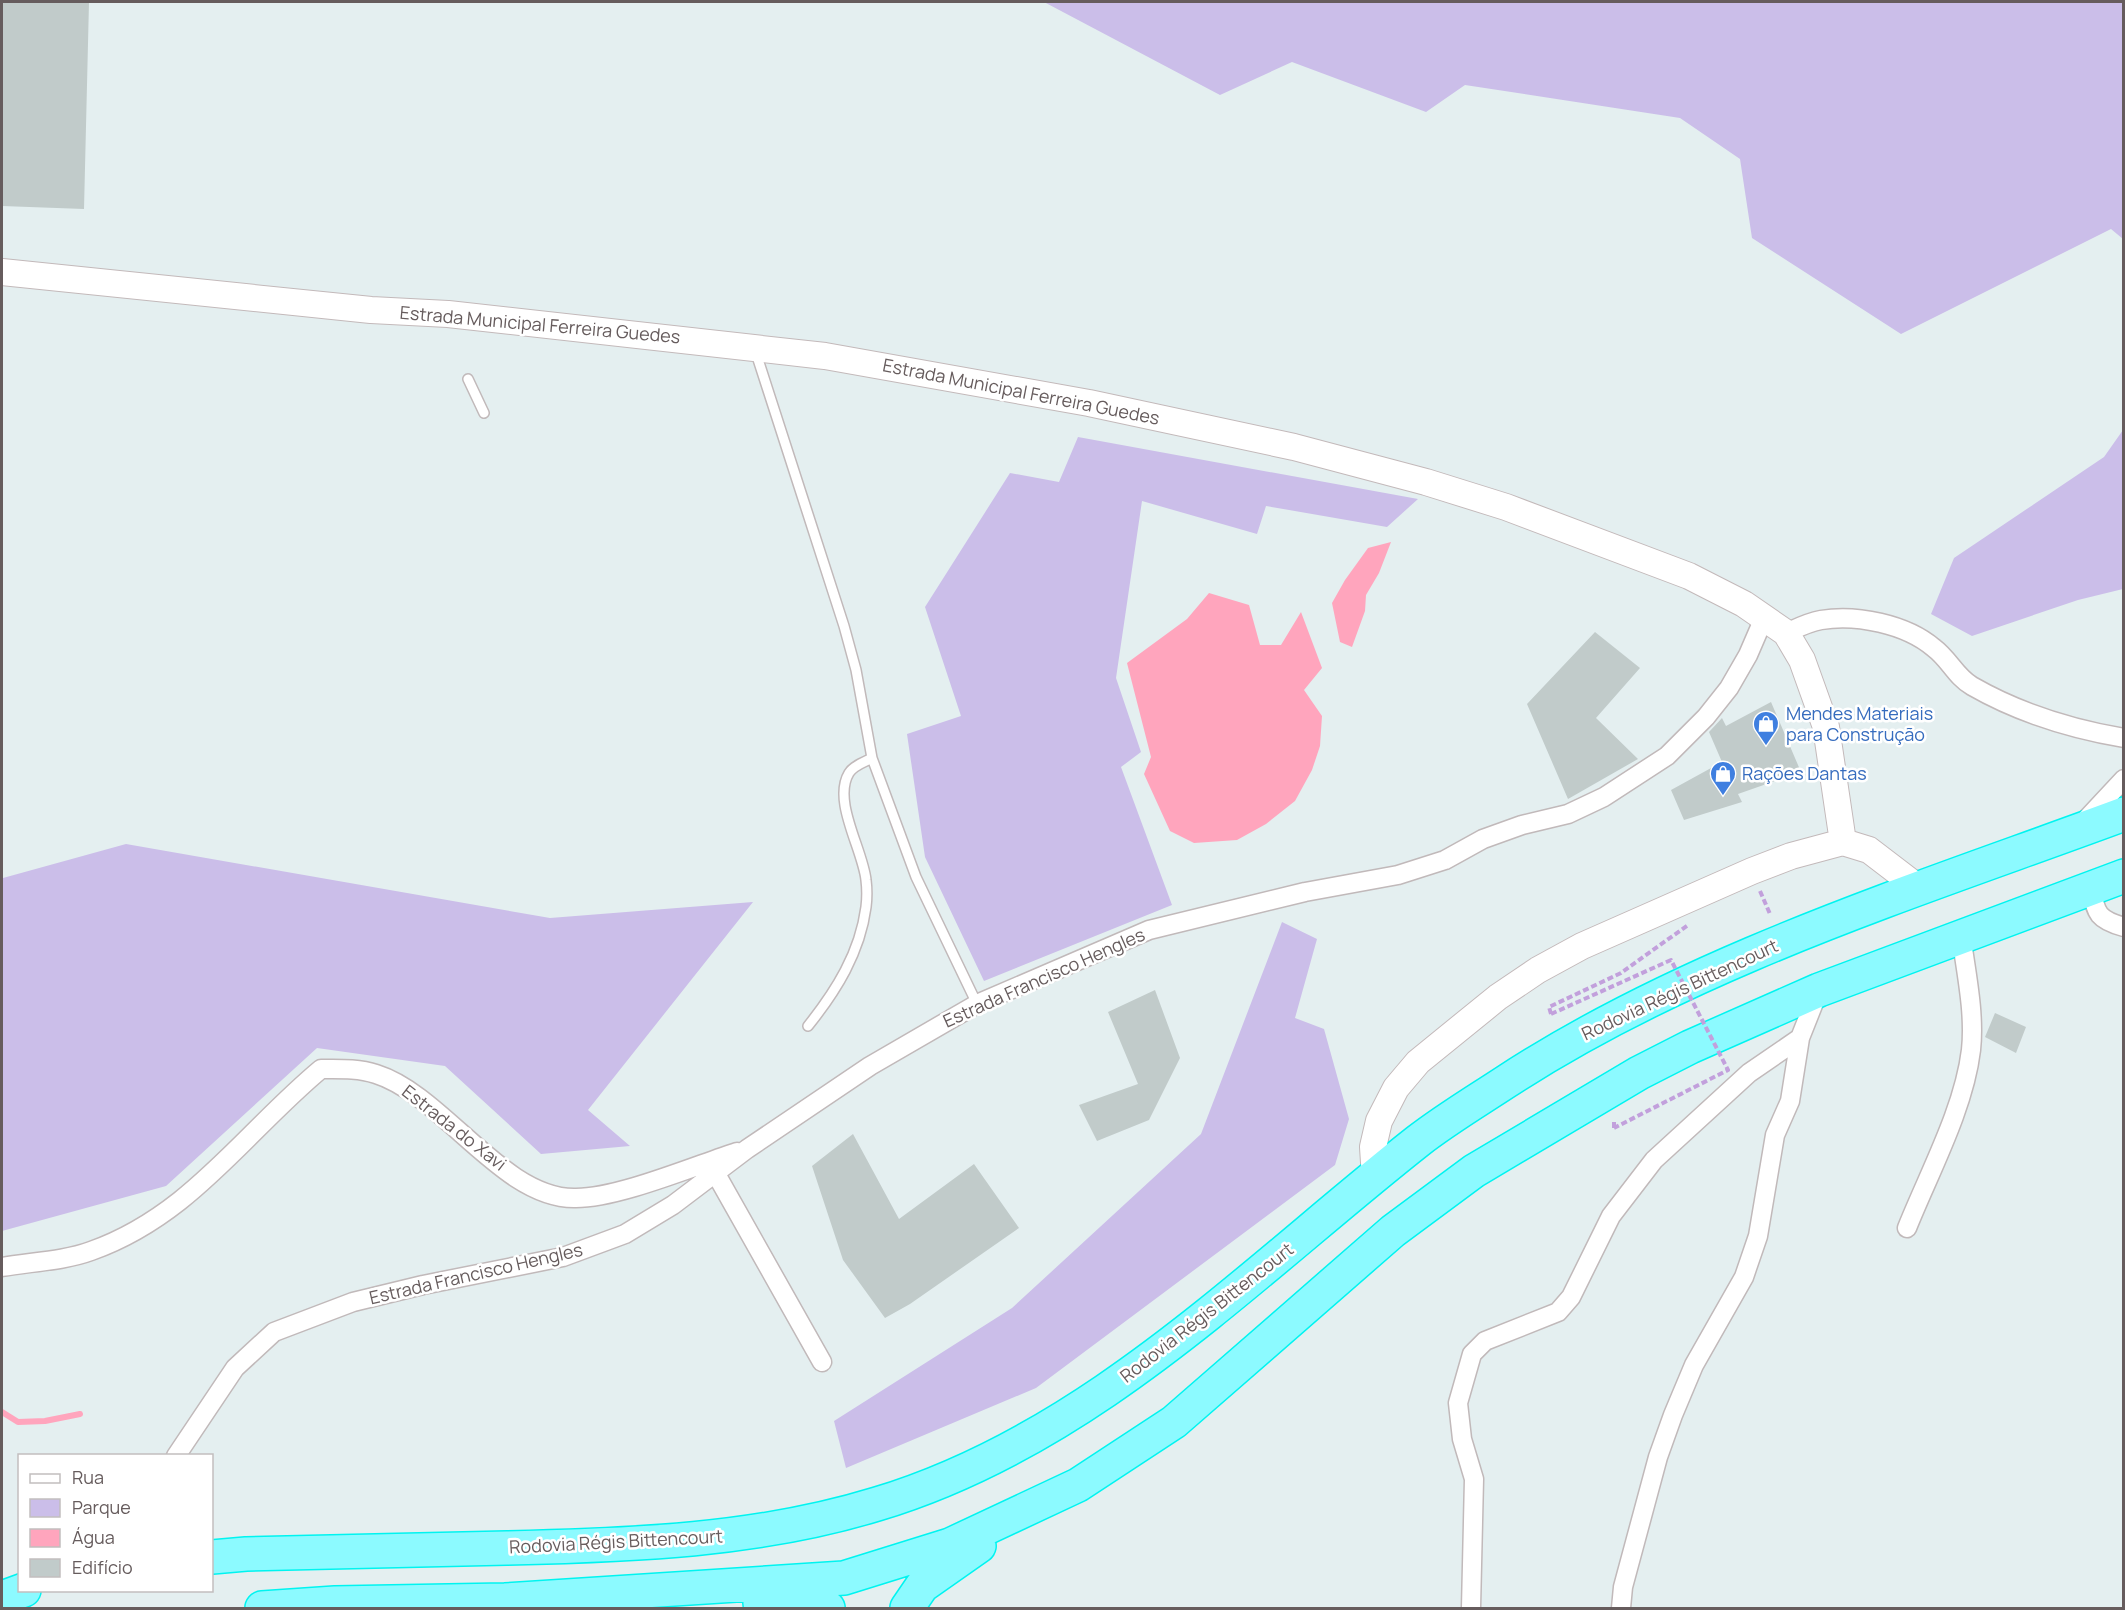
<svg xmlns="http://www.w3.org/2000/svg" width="2125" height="1610" font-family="Manrope,sans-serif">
<rect width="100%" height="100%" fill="#e4eff0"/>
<!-- green -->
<path fill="#cbbee9" d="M1044 2H2123V239L2111 229 1901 334 1752 238 1740 159 1680 118 1465 85 1426 112 1292 62 1220 95Z
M2123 430V589L2078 600 1972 636 1931 614 1954 558 2104 457Z
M1078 437 1418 499 1387 527 1266 506 1257 534 1142 501 1116 678 1141 752 1121 767 1172 905 984 981 925 857 907 734 961 716 925 607 1010 473 1059 482Z
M126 844 550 918 753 902 588 1110 630 1146 541 1154 445 1066 317 1048 166 1186 2 1231V874L3 878Z
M1282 922 1317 939 1295 1018 1324 1029 1349 1119 1335 1165 1036 1388 846 1468 834 1421 1012 1308 1201 1134Z"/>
<!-- water -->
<path fill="#ffa5bd" d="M1391 542 1379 573 1366 595 1365 611 1352 647 1340 642 1332 603 1345 580 1368 548Z
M1209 593 1249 605 1260 645H1281L1301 612 1322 668 1304 690 1322 716 1320 746 1312 770 1295 801 1266 824 1237 840 1194 843 1170 831 1144 774 1151 757 1127 663 1187 619Z"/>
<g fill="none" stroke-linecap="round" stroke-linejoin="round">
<!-- stream -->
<path stroke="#ffa5bd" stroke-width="6" d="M2 1412 18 1422 45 1421 80 1414"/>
</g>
<!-- building -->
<path fill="#c1cbca" d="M2 2H89L84 209 2 206Z
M1595 632 1640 668 1596 718 1638 759 1568 799 1527 704Z
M1771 702 1801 772 1738 794 1742 802 1684 820 1671 790 1722 762 1709 732 1722 718 1726 726Z
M1155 990 1180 1058 1149 1120 1097 1141 1079 1105 1138 1084 1108 1012Z
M1995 1013 2026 1027 2016 1053 1985 1037Z
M853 1134 899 1219 974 1164 1019 1228 910 1304 885 1318 843 1260 812 1166Z"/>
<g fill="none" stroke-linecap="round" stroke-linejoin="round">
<defs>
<path id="lane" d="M755 350 844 626 856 670 872 758 916 877 977 1004
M468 379 484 413
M808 1026C836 991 860 953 866 907 867 899 867 888 866 880 863 850 832 801 849 773 854 765 865 762 872 758"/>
<path id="street" d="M1786 633C1797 628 1809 622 1821 620 1856 614 1906 624 1934 648 1949 659 1956 677 1972 686 2019 713 2071 729 2124 738
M2082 824 2124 779
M2092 889C2095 914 2099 920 2124 927
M716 1174 822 1362
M1907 1228C1929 1173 1964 1109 1971 1050 1975 1013 1966 972 1961 935
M2 1267C30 1262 64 1261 91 1251 190 1216 243 1134 321 1069 339 1069 358 1068 376 1074 443 1095 502 1198 574 1198 616 1199 694 1166 737 1152
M176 1456 235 1368 274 1332 353 1302 423 1285 563 1257 625 1234 673 1205 747 1149 870 1066 977 1004 1149 930 1305 892 1398 875 1445 860 1483 839 1522 825 1568 814 1604 797 1667 756 1706 717 1729 688 1748 655 1764 618
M1471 1608 1474 1479 1462 1439 1458 1403 1472 1354 1485 1341 1558 1312 1571 1297 1611 1216 1654 1160 1749 1073 1800 1038
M1621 1608 1623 1587 1658 1457 1673 1415 1694 1365 1744 1277 1758 1236 1775 1135 1790 1101 1800 1038 1819 990"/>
<path id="secondary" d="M2 272 371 310 448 314 825 356 1089 403 1294 447 1426 482 1506 507 1689 576 1744 604 1786 633 1802 660 1826 727 1843 842
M1375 1178 1373 1147 1379 1121 1396 1088 1418 1062 1498 997 1538 970 1582 946 1752 871 1791 856 1843 842 1869 850 1920 889"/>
<path id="highway" d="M212 1557 246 1554C333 1552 420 1550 507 1548 632 1545 757 1541 877 1504 1090 1440 1248 1275 1418 1141 1445 1120 1475 1102 1504 1083 1690 961 1916 891 2124 814
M2 1598 24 1590
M760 1603 792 1602 828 1608
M262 1608 335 1603 505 1600 844 1578 950 1545 1078 1485 1174 1422 1393 1231 1474 1171 1639 1073 1690 1047 1819 990 2124 876
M907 1608 922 1586 979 1546"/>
</defs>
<!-- lane casing -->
<use href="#lane" stroke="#c1b9ba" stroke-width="12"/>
<!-- street casing -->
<use href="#street" stroke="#c1b9ba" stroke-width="21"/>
<!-- secondary casing -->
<use href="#secondary" stroke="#c3b9ba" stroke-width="28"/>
<!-- highway casing -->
<use href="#highway" stroke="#00f4f0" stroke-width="36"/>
<!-- path -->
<path stroke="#c2a0dc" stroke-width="4" stroke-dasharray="6 3" stroke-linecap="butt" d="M1760 891 1770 914
M1551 1014 1549 1007 1621 973 1688 925
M1614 1128V1119"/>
<!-- lane -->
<use href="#lane" stroke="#fff" stroke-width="9"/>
<!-- street -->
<use href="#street" stroke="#fff" stroke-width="18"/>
<!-- secondary -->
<use href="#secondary" stroke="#fff" stroke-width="26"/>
<!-- highway -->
<use href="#highway" stroke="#8cfaff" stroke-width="33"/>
<!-- path-bridge -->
<path stroke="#c2a0dc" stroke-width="4" stroke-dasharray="6 3" stroke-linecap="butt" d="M1551 1014 1671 960 1728 1070 1614 1128"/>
</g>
<!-- icons -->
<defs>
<symbol id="shop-pin" viewBox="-11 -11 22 30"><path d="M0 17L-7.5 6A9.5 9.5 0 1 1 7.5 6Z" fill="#3f7fe0" stroke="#fff"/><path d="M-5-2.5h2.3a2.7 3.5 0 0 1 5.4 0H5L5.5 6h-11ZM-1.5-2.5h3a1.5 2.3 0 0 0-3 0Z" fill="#fff"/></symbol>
</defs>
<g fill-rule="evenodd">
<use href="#shop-pin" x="1751" y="709" width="30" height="40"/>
<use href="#shop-pin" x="1708" y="759" width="30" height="40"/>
</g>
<g text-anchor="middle" stroke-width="5" stroke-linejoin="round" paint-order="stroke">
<!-- street labels -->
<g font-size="18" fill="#665c5d" stroke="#fff">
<text transform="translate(540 325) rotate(5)" y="6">Estrada Municipal Ferreira Guedes</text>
<text transform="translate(1021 392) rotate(11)" y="6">Estrada Municipal Ferreira Guedes</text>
<text transform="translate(1044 978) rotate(-24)" y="6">Estrada Francisco Hengles</text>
<text transform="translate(1680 990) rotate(-25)" y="6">Rodovia Régis Bittencourt</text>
<text transform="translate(454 1128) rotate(38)" y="6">Estrada do Xavi</text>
<text transform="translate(476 1274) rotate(-13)" y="6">Estrada Francisco Hengles</text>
<text transform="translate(1207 1313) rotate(-38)" y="6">Rodovia Régis Bittencourt</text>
<text transform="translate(616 1542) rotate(-3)" y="6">Rodovia Régis Bittencourt</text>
</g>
<!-- shop labels -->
<g font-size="18" fill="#366cbe" stroke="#fff" text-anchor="start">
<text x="1786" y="720">Mendes Materiais<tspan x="1786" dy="21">para Construção</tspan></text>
<text x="1742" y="780">Rações Dantas</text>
</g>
</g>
<!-- border -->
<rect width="2125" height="1610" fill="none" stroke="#665c5d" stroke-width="6"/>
<!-- legend -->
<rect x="18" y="1454" width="195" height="138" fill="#ffffff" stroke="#c2bebe" stroke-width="1.5"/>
<rect x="30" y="1474" width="30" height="9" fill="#ffffff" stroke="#c2bebe" stroke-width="1.5"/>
<text x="72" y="1484" font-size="18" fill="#665c5d">Rua</text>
<rect x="30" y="1499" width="30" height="18" fill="#cbbee9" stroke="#c2bebe" stroke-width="1.5"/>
<text x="72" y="1514" font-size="18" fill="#665c5d">Parque</text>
<rect x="30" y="1529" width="30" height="18" fill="#ffa5bd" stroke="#c2bebe" stroke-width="1.5"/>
<text x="72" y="1544" font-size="18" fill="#665c5d">Água</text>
<rect x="30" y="1559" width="30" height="18" fill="#c1cbca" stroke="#c2bebe" stroke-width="1.5"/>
<text x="72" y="1574" font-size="18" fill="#665c5d">Edifício</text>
</svg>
